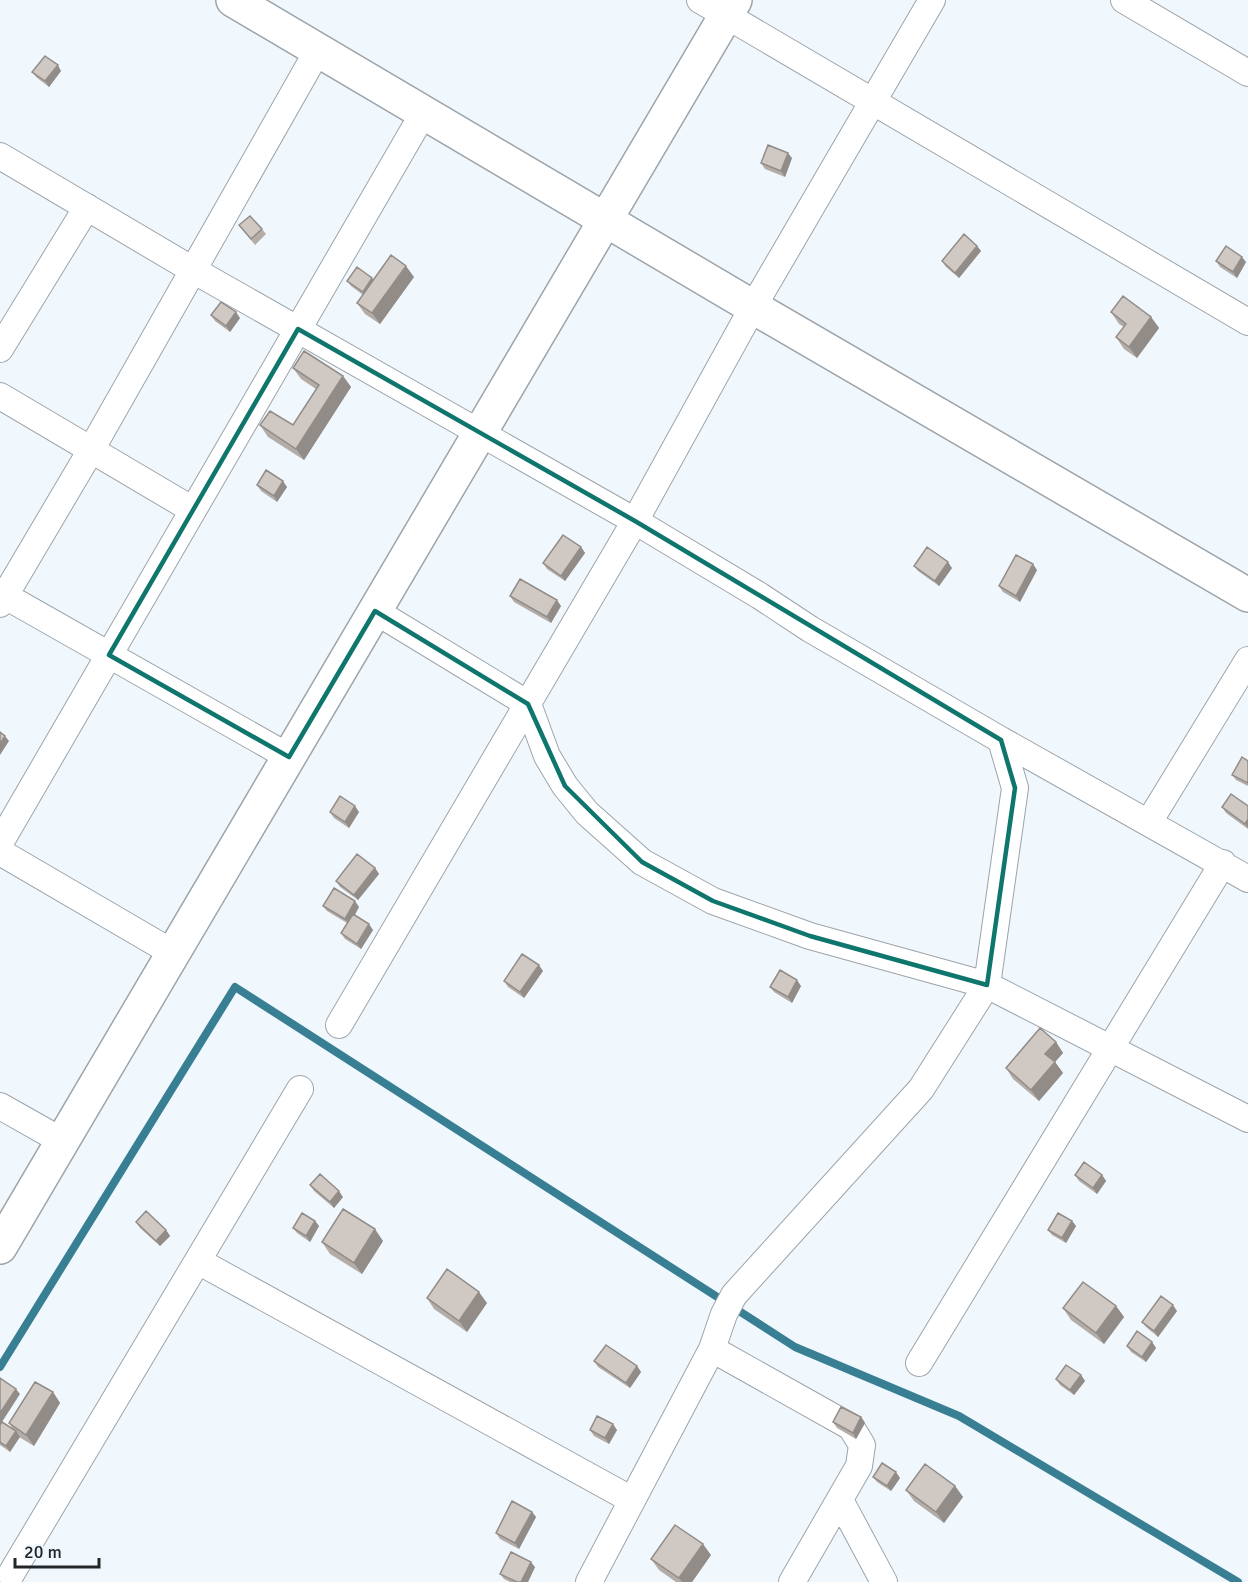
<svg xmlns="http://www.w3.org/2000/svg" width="1248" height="1582" font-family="Signika,sans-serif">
<rect width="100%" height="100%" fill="#f0f8fe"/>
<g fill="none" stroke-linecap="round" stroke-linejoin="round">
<!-- stream -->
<path stroke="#397f94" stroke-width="8" d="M0 1367 235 987 795 1347 959 1416 1238 1582"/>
<defs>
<path id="street" d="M700 0 1248 322
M1124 0 1248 73
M0 156 193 270 635 521 760 596 810 629 1001 740 1015 788 987 985 921 1089 734 1295 724 1314 712 1349 589 1582
M0 349 87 207
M0 396 193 510
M0 593 289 757
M0 604 91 450 318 50
M375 611 528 704 547 756 565 786 587 813 642 862 713 901 810 936 987 985 1248 1119
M1001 740 1248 879
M1149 822 1248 660
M0 843 424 112
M0 852 173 953
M339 1025 635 521 753 307 932 0
M0 1106 62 1141
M198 1261 632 1500
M712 1349 851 1427 862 1445 859 1466 792 1582
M919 1363 1223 863
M840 1500 884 1582
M11 1574 300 1089"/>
<path id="secondary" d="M233 0 753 307 1248 595
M0 1247 735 0"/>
</defs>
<!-- street casing -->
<use href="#street" stroke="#9da4aa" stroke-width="28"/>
<!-- secondary casing -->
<use href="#secondary" stroke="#9da4aa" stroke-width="36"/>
<!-- street -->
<use href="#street" stroke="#fff" stroke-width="26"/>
<!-- secondary -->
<use href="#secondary" stroke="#fff" stroke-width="33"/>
</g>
<!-- wall -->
<path fill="#b3aca7" d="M61 71 49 87 36 77 32 72Z
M792 158 785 177 765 169 761 163Z
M239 225 262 229 266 234 255 245Z
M977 246 981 251 959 278 946 267 942 261Z
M1216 261 1246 262 1237 278 1220 267Z
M414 277 380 324 365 314 357 303 363 295 351 286 347 281 373 280Z
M1111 312 1151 317 1159 328 1137 358 1124 349 1116 337 1124 327 1119 324Z
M211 315 240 318 230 332 215 321Z
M293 368 343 376 351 387 304 460 268 437 260 425H293L316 389 301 379Z
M257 485 287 487 277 502 261 491Z
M581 547 585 553 565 581 547 569 543 563Z
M914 566 952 568 939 586 918 571Z
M1037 570 1020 602 1003 592 999 586Z
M510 596 561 606 551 623 514 602Z
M1248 761V786L1236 780 1232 775Z
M1248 806V829L1226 813 1222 807Z
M330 812H359L349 828 334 818Z
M375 868 379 874 358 900 340 887 336 881Z
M323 906 359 907 355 915 373 930 361 949 345 939 341 933 347 923 327 911Z
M543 971 524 998 508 987 504 981Z
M801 986 792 1003 774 992 770 987Z
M1056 1042 1063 1053 1055 1062 1063 1073 1039 1101 1013 1079 1006 1068Z
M1075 1175H1102L1106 1181 1097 1194 1079 1181Z
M310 1185 343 1197 334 1208 314 1191Z
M315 1221 319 1226 310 1242 297 1233 293 1228Z
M1072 1221 1076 1226 1066 1243 1052 1235 1048 1230Z
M136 1222 166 1230 170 1236 160 1246 140 1228Z
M383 1241 362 1274 330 1254 322 1242Z
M427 1298 487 1303 467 1332 434 1309Z
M1116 1306 1124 1317 1104 1344 1071 1320 1063 1308Z
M1177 1311 1158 1337 1146 1327 1142 1322Z
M1152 1342 1156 1348 1146 1362 1131 1352 1127 1346Z
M594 1361 637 1366 641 1372 630 1388 598 1367Z
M1081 1375 1085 1381 1074 1395 1060 1385 1056 1379Z
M53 1392 60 1403 34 1446 19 1437 10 1452 0 1445V1425L13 1429 9 1423Z
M861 1417 865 1423 856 1439 837 1428 833 1422Z
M590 1430H617L609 1444 594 1436Z
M873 1477 900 1478 891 1491 877 1482Z
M955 1486 963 1497 944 1523 914 1501 906 1490Z
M532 1512 536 1517 519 1549 500 1539 496 1533Z
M711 1555 692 1582H676L659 1570 651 1559Z
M535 1567 528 1582H510L504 1579 500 1574Z"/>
<!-- shaded-wall -->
<path fill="#928c88" d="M58 65 61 71 49 87 45 81Z
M788 153 792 158 785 177 781 171Z
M977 246 981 251 959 278 955 273Z
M1242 257 1246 262 1237 278 1233 272Z
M406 266 414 277 380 324 372 313Z
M372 278 376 284 367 297 363 292Z
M236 312 240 318 230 332 226 326Z
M1151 317 1159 328 1137 358 1129 347Z
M343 376 351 387 304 460 296 449Z
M283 481 287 487 277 502 274 496Z
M581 547 585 553 565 581 561 576Z
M948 562 952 568 939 586 935 581Z
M1033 564 1037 570 1020 602 1016 596Z
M557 600 561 606 551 623 547 617Z
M5 736 9 741 0 755V744Z
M355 806 359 812 349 828 345 822Z
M1248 819V828L1245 824Z
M375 868 379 874 358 900 354 895Z
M355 901 359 907 349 924 345 919Z
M369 924 373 930 361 949 357 944Z
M539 965 543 971 524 998 520 992Z
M797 980 801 986 792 1003 788 997Z
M1056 1042 1063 1053 1055 1062 1063 1073 1039 1101 1031 1090 1045 1054Z
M1102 1175 1106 1181 1097 1194 1093 1188Z
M339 1191 343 1197 334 1208 330 1202Z
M315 1221 319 1226 310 1242 306 1236Z
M1072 1221 1076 1226 1066 1243 1062 1238Z
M375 1229 383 1241 362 1274 354 1263Z
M166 1230 170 1236 160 1246 156 1241Z
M479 1292 487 1303 467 1332 459 1321Z
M1173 1305 1177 1311 1158 1337 1154 1331Z
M1116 1306 1124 1317 1104 1344 1096 1333Z
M1152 1342 1156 1348 1146 1362 1142 1357Z
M637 1366 641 1372 630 1388 626 1383Z
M1081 1375 1085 1381 1074 1395 1070 1390Z
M16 1389 20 1394 0 1425V1413Z
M53 1392 60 1403 34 1446 26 1435Z
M861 1417 865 1423 856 1439 853 1433Z
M613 1424 617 1430 609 1444 605 1438Z
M16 1431 20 1437 10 1452 6 1446Z
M896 1472 900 1478 891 1491 887 1486Z
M955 1486 963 1497 944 1523 936 1512Z
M532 1512 536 1517 519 1549 515 1543Z
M703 1544 711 1555 692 1582H682L679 1578Z
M531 1562 535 1567 528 1582H521Z"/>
<!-- building -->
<path fill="#d0c8c2" stroke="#928c88" stroke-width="1.5" d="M45 56 58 65 45 81 32 72Z
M768 145 788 153 781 171 761 163Z
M250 216 262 229 251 239 239 225Z
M964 234 977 246 955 273 942 261Z
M1226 246 1242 257 1233 272 1216 261Z
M391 255 406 266 372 313 357 303Z
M357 267 372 278 363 292 347 281Z
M1123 296 1151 317 1129 347 1116 337 1126 324 1111 312Z
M221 302 236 312 226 326 211 315Z
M304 351 343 376 296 449 260 425 270 411 293 425 319 385 293 368Z
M266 470 283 481 274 496 257 485Z
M563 535 581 547 561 576 543 563Z
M927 547 948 562 935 581 914 566Z
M1016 555 1033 564 1016 596 999 586Z
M520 579 557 600 547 617 510 596Z
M0 732 5 736 0 744Z
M1242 757 1248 761V783L1232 775Z
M1231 794 1248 806V819L1245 824 1222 807Z
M340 796 355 806 345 822 330 812Z
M357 854 375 868 354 895 336 881Z
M334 888 355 901 345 919 323 906Z
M353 914 369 924 357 944 341 933Z
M522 954 539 965 520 992 504 981Z
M780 970 797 980 788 997 770 987Z
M1040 1028 1056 1042 1045 1054 1055 1062 1031 1090 1006 1068Z
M1084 1162 1102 1175 1093 1188 1075 1175Z
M320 1174 339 1191 330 1202 310 1185Z
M343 1209 375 1229 354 1263 322 1242Z
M146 1211 166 1230 156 1241 136 1222Z
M302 1213 315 1221 306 1236 293 1228Z
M1058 1213 1072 1221 1062 1238 1048 1230Z
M447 1269 479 1292 459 1321 427 1298Z
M1083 1282 1116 1306 1096 1333 1063 1308Z
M1161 1296 1173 1305 1154 1331 1142 1322Z
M1137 1331 1152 1342 1142 1357 1127 1346Z
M606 1345 637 1366 626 1383 594 1361Z
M1066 1365 1081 1375 1070 1390 1056 1379Z
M0 1378 16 1389 0 1413Z
M35 1382 53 1392 26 1435 9 1423Z
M841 1407 861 1417 853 1433 833 1422Z
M597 1416 613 1424 605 1438 590 1430Z
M2 1422 16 1431 6 1446 0 1442V1425Z
M882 1463 896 1472 887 1486 873 1477Z
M925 1464 955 1486 936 1512 906 1490Z
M512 1501 532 1512 515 1543 496 1533Z
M675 1525 703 1544 679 1578 651 1559Z
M511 1552 531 1562 521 1582H517L500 1574Z"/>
<!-- marked area -->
<path fill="none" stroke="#0f766e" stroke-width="4.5" stroke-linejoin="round" d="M298 329 635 521 1001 740 1015 788 987 985 810 936 713 901 642 862 565 786 528 704 375 611 289 757 109 655Z"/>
<!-- scale -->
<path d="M15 1558v9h84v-9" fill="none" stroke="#232628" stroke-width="3"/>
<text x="24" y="1558" font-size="18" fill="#232628" stroke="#f0f8fe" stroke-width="4.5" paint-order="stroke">20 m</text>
</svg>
